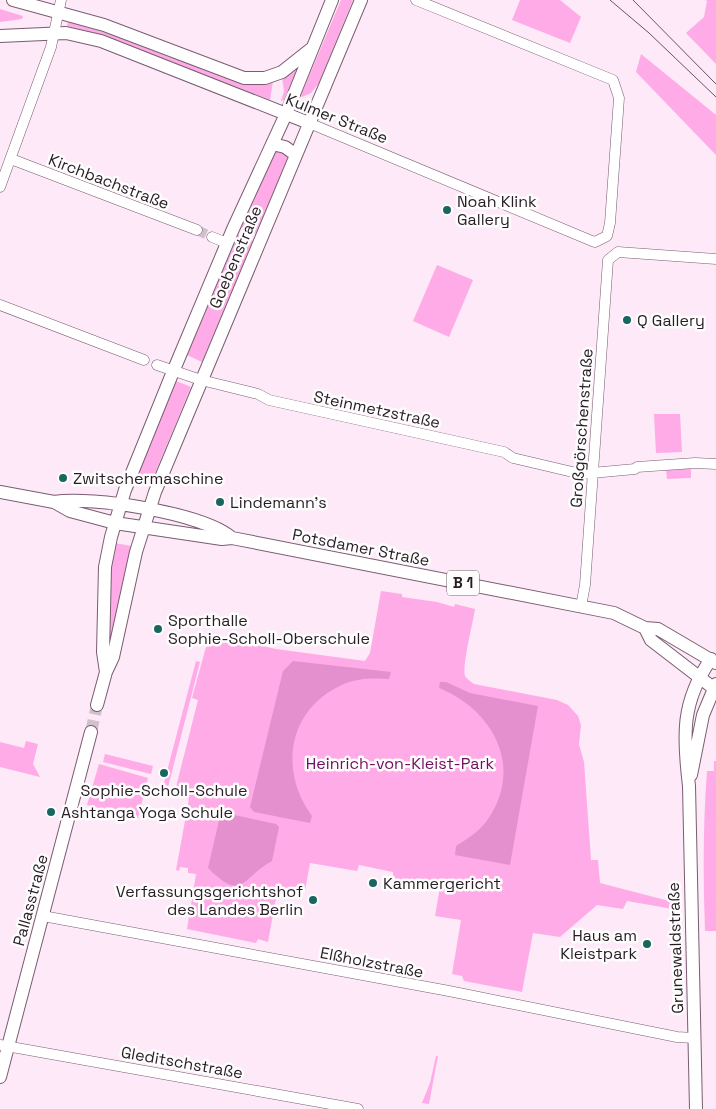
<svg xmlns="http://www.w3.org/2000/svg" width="716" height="1109" font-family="'Space Grotesk',sans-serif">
<rect width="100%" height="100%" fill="#fde9f7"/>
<!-- green -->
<path fill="#feabe7" d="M341 0H353L319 83 311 93 302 97 301 95Z
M520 0H560L581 17 570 43 512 20Z
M705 0H716V64L686 33 704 17 707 1Z
M0 9 23 16 22 19 0 22Z
M68 22 113 35 169 57 273 81 270 100 102 35 67 26Z
M641 54 716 115V155L636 72Z
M297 69 284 100 281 101 284 91 282 77Z
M279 150 288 156V159L256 234 241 228 275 153Z
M238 235 253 241 202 362 187 355Z
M437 265 473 280 449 337 413 321Z
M176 381 191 387 155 473 151 477H144L140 473V466Z
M654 414H680L682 452 656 453Z
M691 467V478L667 479 666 469Z
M115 543 131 546 110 642V577Z
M381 591 402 594V597L437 602 454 607 455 604 475 609C473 622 462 666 465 676 467 679 471 682 474 684L557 700 568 705 578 716 581 725 579 744 584 762 591 860H598L600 883 673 902V909L627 901 623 909 597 905 560 937 533 933 522 992 464 981 462 976 452 974 461 920 435 916 440 887 393 878V872L359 865 357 871 310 863 305 891 278 887 268 942 258 939 256 943 187 929 196 874 188 873V868L180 867 179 871 176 870 189 799 174 795 198 700 192 698 206 647 230 639 276 649 365 661 370 653Z
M196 661 200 662 166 795 161 794Z
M26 741 38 744 33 764 40 777 0 767V742L24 748Z
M105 754 153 766 151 774 103 762Z
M714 761H716V931H705C703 877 703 824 707 771H714Z
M99 764 148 778 138 818 87 805Z
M436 1056H438L429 1104 422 1103 430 1083Z"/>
<!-- forest -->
<path fill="#e590ce" d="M293 661 391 672 389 679C374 678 358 678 344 684 288 708 278 770 312 816L310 823 254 812 250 807 283 671Z
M440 682H446L470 693 538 706 510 865 455 855 456 846C467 839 478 832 486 822 525 769 494 710 439 688Z
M221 812 276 824 279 827 272 861C241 878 243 903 208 868Z"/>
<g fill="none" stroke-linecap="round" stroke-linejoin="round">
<!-- minor-tunnel -->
<path stroke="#d2c0cd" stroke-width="10" stroke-dasharray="10 5" stroke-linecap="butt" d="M197 230 212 237"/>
<!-- major-tunnel -->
<path stroke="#d2c0cd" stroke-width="12" stroke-dasharray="12 6" stroke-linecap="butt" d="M91 732 97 705"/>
<defs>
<path id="minor" d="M309 123 592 241 595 242 607 236 610 223 619 98 613 80 416 0
M11 159 197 230
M0 187 51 47 61 0
M212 237 227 243
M0 305 144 360
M157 365 201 380 258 394 269 400 504 452 513 458 581 474 635 469 637 467 695 463 716 464
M581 606 585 585 608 260 618 252 716 259
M43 916 449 991 677 1037 694 1038
M0 1045 358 1109"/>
<path id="major" d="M13 0 104 25 244 78H265L282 72 311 49
M0 36 66 33 101 41 309 123
M272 144 285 147 296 155
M0 492 54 502 70 511 115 523 222 539 232 538 614 613 645 628 651 640 716 690
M54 502C92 496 203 513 232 538
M645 628 658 629 716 663
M106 672 103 652 105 567 111 537 125 490 170 379 233 229 286 114 332 0
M97 705 106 672 113 657 136 552 155 492 361 0
M691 775 703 715 716 684
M0 1077 91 732
M696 1109 689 786C683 736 681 702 711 659"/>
</defs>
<!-- minor casing -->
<use href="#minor" stroke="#795d70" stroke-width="11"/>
<!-- major casing -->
<use href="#major" stroke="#795d70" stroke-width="14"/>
<!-- minor -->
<use href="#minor" stroke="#fff" stroke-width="10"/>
<!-- major -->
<use href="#major" stroke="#fff" stroke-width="12"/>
<!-- tram -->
<path stroke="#64565f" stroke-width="1" d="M610 0 649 33 716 97
M633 0 716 84"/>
</g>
<!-- markers -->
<g fill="#196660" stroke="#fdfdfd" stroke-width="2">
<circle cx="447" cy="210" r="5"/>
<circle cx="627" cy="320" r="5"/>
<circle cx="63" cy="478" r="5"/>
<circle cx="220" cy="502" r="5"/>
<circle cx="158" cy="629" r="5"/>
<circle cx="164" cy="773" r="5"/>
<circle cx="51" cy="812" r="5"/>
<circle cx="373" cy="883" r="5"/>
<circle cx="313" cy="900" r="5"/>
<circle cx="647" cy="944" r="5"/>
</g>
<g text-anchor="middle" stroke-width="5" stroke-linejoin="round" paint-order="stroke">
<!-- shield labels -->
<rect fill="#fdfdfd" stroke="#686065" stroke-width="1" x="447" y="570.5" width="32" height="25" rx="4"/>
<g font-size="15" font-weight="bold" fill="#281c24">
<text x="463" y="588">B 1</text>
</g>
<!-- street labels -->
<g font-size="16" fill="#281c24" stroke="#fdfdfd">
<text transform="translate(337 118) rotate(22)" y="6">Kulmer Straße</text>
<text transform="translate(109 181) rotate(21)" y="6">Kirchbachstraße</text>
<text transform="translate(235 257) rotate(-67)" y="6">Goebenstraße</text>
<text transform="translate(377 409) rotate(12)" y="6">Steinmetzstraße</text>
<text transform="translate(581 428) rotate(-86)" y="6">Großgörschenstraße</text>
<text transform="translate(361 547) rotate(11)" y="6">Potsdamer Straße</text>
<text transform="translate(30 900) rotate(-75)" y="6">Pallasstraße</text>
<text transform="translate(675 948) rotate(-92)" y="6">Grunewaldstraße</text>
<text transform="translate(372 962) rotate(11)" y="6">Elßholzstraße</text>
<text transform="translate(182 1062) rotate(10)" y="6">Gleditschstraße</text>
</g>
<!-- poi labels -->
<g font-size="16" fill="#281c24" stroke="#fdfdfd" text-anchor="start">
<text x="457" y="207">Noah Klink<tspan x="457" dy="18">Gallery</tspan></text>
<text x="637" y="326">Q Gallery</text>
<text x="73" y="484">Zwitschermaschine</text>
<text x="230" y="508">Lindemann's</text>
<text x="168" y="626">Sporthalle<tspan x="168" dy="18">Sophie-Scholl-Oberschule</tspan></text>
<text x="164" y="796" text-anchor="middle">Sophie-Scholl-Schule</text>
<text x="61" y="818">Ashtanga Yoga Schule</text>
<text x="383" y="889">Kammergericht</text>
<text x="303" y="897" text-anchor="end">Verfassungsgerichtshof<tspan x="303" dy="18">des Landes Berlin</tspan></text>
<text x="637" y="941" text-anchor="end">Haus am<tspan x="637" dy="18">Kleistpark</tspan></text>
</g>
<!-- park labels -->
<g font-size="16" fill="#720c5f" stroke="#fdfdfd">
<text x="400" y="769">Heinrich-von-Kleist-Park</text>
</g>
</g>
</svg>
